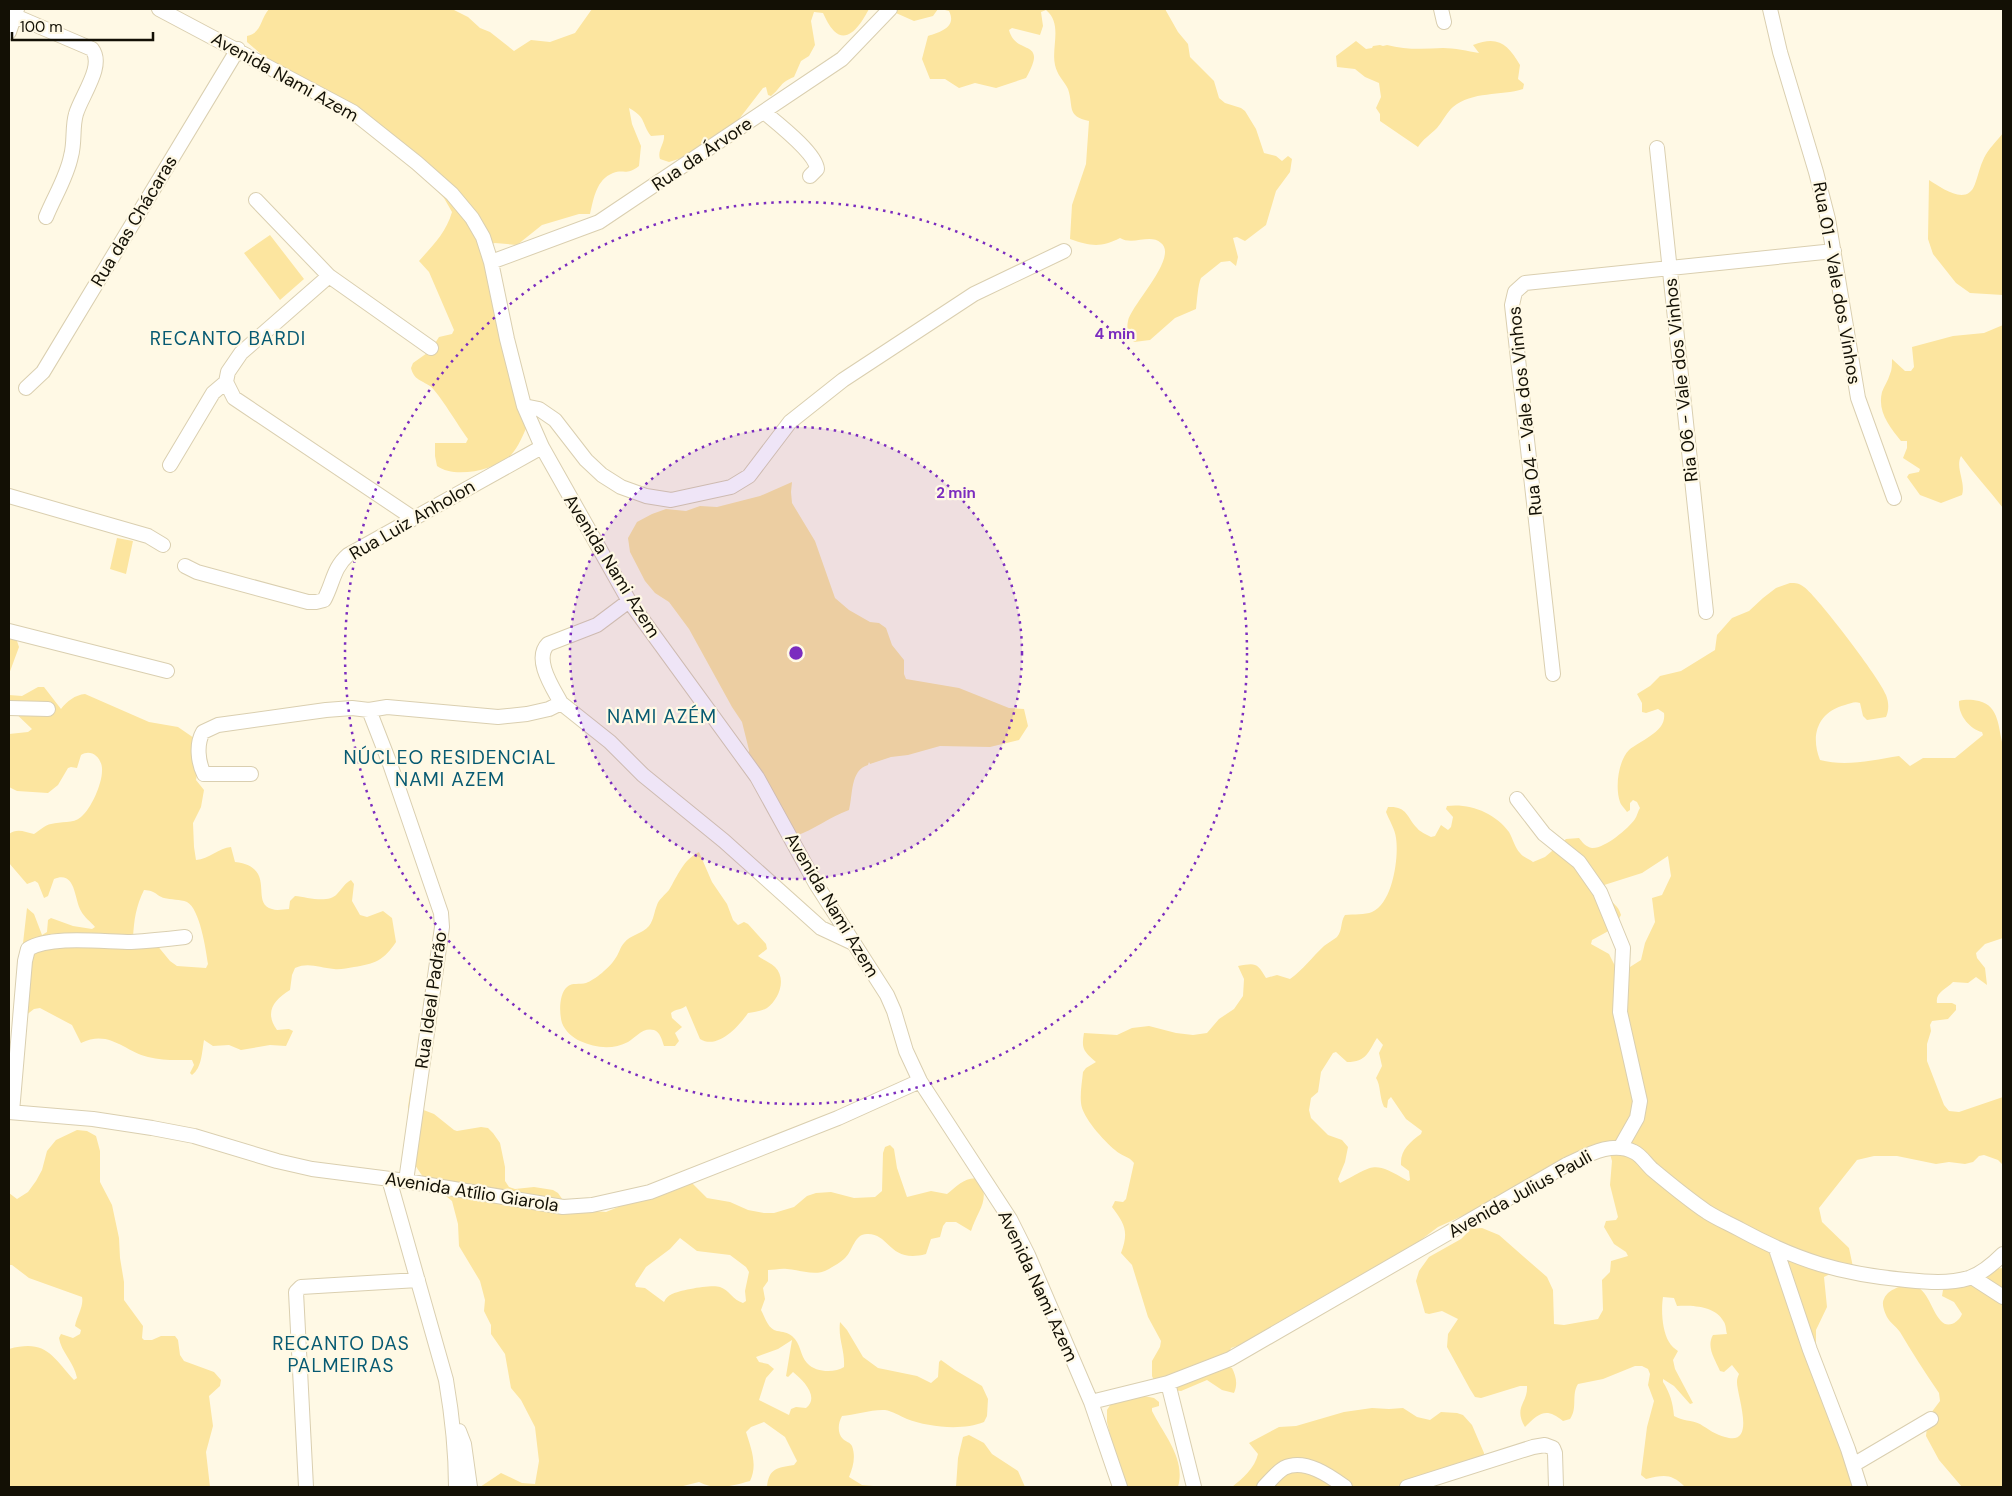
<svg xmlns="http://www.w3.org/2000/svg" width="2012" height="1496" font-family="'DM Sans',sans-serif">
<rect width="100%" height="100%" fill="#fff9e5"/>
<!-- green -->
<path fill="#fce59f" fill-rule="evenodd" d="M269 9 454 10 468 17 480 28 490 32 514 51 531 40 550 42 575 33 592 9H869C863 20 849 46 834 31 829 26 826 19 823 13L814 12 811 21 815 45 809 56 801 61 794 77C779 83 782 87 771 96L768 95 766 87 763 88 736 123 685 157 669 162 660 159C657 150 665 144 664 135L651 136C641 123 647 118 629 108L632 124 641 146 639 166C626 176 624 169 613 173 596 180 594 198 590 214H579L542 225 517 245 495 243 483 246 528 424C523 435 519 446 511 455 495 470 455 479 437 466L435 456V443H466L468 439C459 427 439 393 430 386 421 380 414 380 411 368L413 363 430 351 439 337 452 334 454 330 429 272 419 261C433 245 446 233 452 212L444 198 410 162 370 131 311 97 247 42V36C262 33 260 19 269 9Z
M887 9H938L933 16 914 21Z
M941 9H1165L1178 32 1188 44 1190 57 1214 81 1219 98 1225 103 1241 108 1245 111 1256 129 1264 153 1276 156 1282 161 1288 156 1292 159 1290 172 1276 191 1266 225 1245 241 1237 237 1233 238 1238 257 1236 266 1230 261 1221 262 1201 278C1198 284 1197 301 1196 309L1175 318 1150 340 1134 342C1129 335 1126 330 1128 321 1131 305 1179 257 1161 243 1150 233 1133 246 1120 238 1101 248 1090 246 1070 239L1072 205 1086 164 1089 121C1066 116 1074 107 1068 89 1064 81 1057 75 1055 65 1051 47 1063 24 1046 10L1041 12 1043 26 1040 35 1012 28 1009 30C1016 57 1049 37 1026 78L996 88 975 83 959 88 945 79H930L922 59 928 36C941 32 957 27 949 11Z
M1356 41 1366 49 1372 48 1373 46 1380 45 1383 46 1387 45C1405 50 1424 49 1443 48 1454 48 1468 51 1479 53L1473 45C1499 35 1508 45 1520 65L1518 79 1524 84 1523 89C1501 96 1472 91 1453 107 1447 112 1443 121 1437 128 1430 135 1423 139 1418 147L1380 121V114L1376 108 1381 97 1379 83 1365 77 1355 69 1337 67 1336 56Z
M2003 133V295L1970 293 1956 283 1933 254 1928 239 1929 180C1942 188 1967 207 1975 184 1978 176 1980 166 1984 158 1988 149 1997 141 2003 133Z
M270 235 304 279 280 300 244 253Z
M2003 325V508C1989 490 1974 474 1961 456 1955 468 1966 482 1962 495L1941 503 1920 495 1907 477 1909 474 1919 472 1920 469 1903 458 1907 448V441H1901C1890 427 1877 412 1882 392 1884 386 1888 381 1890 374 1892 370 1892 364 1892 359L1905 371H1911L1914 367 1912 347 1953 336 1984 333Z
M792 482 791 492 792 503 815 541 835 598 849 610 870 622 879 623 886 628 892 645 904 660V674L906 679 959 688 1009 708 1024 709 1028 726 1019 740 990 747 940 746 908 755 891 757 870 764 869 762 868 765C850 770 853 795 849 810 829 817 814 830 795 836L748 767 749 750 742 722 732 707 689 629 669 602 655 593 645 581 630 552 628 538 637 522 652 514 666 509 686 511 700 506 717 507 760 496Z
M117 538 133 541 126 574 110 569Z
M1790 583C1796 583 1799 583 1804 587 1817 596 1881 680 1886 695 1889 703 1889 710 1886 717L1867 720 1863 716 1860 703C1855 701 1851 703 1845 705 1818 712 1810 735 1820 760 1846 767 1873 760 1899 756L1910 766 1923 758H1955L1983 735 1982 732C1970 729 1958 715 1959 701 1967 699 1972 700 1979 701 2000 706 1998 729 2003 745V938L1985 944 1976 953 1977 958 1985 968 1987 985 1976 977 1968 983 1953 982C1947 989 1935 992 1937 1003H1952L1956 1005V1010L1948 1019 1932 1021 1930 1025 1931 1031 1927 1044V1061L1944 1105 1949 1111 1959 1112 2003 1097V1165L1998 1160 1984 1155 1979 1156 1973 1162 1965 1164 1949 1162 1936 1164 1897 1156H1874L1857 1160 1819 1208 1822 1222 1849 1248 1853 1267 1847 1273 1830 1274 1824 1277 1827 1307 1816 1330V1345L1825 1383 1829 1421 1856 1474 1860 1487H1685C1671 1473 1664 1475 1646 1479L1641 1475 1647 1427 1654 1401 1648 1385 1650 1374 1648 1369 1642 1366H1635L1603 1379 1578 1384C1571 1395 1578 1408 1570 1419L1563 1421C1546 1407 1539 1413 1525 1427 1513 1407 1528 1403 1527 1386H1520L1481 1398 1475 1397 1470 1389 1447 1347 1448 1334 1458 1319 1442 1311 1429 1314 1425 1313 1416 1281 1419 1271 1429 1257 1461 1239 1471 1229 1482 1228 1499 1235 1547 1277 1553 1290 1554 1324 1564 1325 1598 1319 1603 1310 1602 1280 1610 1272 1611 1261 1628 1256 1626 1252 1614 1244 1604 1227 1606 1221 1616 1220 1618 1217 1610 1185 1612 1161 1610 1154 1605 1151 1438 1227 1405 1252 1373 1269 1291 1319 1240 1345 1231 1348 1225 1364 1227 1366 1232 1368C1236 1376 1238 1384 1234 1393L1222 1390 1207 1380 1181 1391 1162 1389 1156 1385 1152 1376V1361L1160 1347 1161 1341 1148 1317 1132 1265 1121 1253C1129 1232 1125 1224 1112 1207L1115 1201 1123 1202 1126 1199 1134 1163C1129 1156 1121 1156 1115 1150 1104 1141 1082 1117 1081 1103 1080 1093 1082 1082 1083 1072L1086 1068 1096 1062C1084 1051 1081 1050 1084 1033L1117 1035 1132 1028 1149 1026 1176 1033 1193 1035 1207 1033 1219 1019 1234 1009 1243 996 1244 979 1238 966C1255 963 1257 962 1266 978L1277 975 1290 979C1303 970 1312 957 1324 946 1328 943 1333 940 1337 937 1343 930 1340 922 1345 915 1354 914 1365 915 1372 912 1393 903 1399 857 1396 838 1395 829 1389 820 1386 812L1388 807C1407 806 1406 816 1417 828 1420 832 1426 834 1431 837L1435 836 1441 825 1448 830 1451 827 1453 817 1446 809 1447 806C1470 803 1495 813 1509 832 1513 839 1515 848 1520 853 1523 857 1529 859 1533 862L1545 857 1566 839 1579 838C1582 842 1586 847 1592 848 1604 849 1628 829 1635 819 1637 816 1638 811 1640 808L1637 802 1633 800 1630 803V810L1627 812C1625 809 1621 805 1620 802 1615 788 1618 761 1629 750 1640 740 1667 732 1664 713L1658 709 1646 713 1642 712V703L1637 694 1650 686 1660 676 1681 671 1715 650 1717 635 1732 618 1749 611 1763 598 1776 588ZM1668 856 1671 876 1662 895 1652 898 1655 922 1645 943 1641 960 1619 974 1609 954 1591 944 1592 940 1614 928 1621 915C1618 902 1603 899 1601 886L1642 873ZM1377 1038 1383 1045 1379 1053 1382 1066 1376 1078C1381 1086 1379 1096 1384 1107L1387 1108 1388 1100 1391 1097 1406 1119 1422 1131 1421 1134C1410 1142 1400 1150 1401 1165L1409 1171 1410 1180 1408 1181C1372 1160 1375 1165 1340 1183L1338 1179 1345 1162 1348 1147 1342 1140 1328 1135 1311 1118 1309 1110 1311 1098 1318 1092 1321 1072 1333 1053 1336 1052 1347 1062C1367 1062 1368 1052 1377 1038ZM1663 1297 1674 1298 1677 1306C1692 1305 1716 1306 1724 1322 1726 1325 1726 1331 1727 1334L1713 1335C1706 1347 1715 1359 1720 1371L1724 1372 1732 1365 1739 1374C1738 1376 1737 1379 1737 1381 1736 1394 1758 1447 1725 1437 1716 1435 1708 1429 1700 1424 1692 1420 1682 1421 1674 1416 1673 1403 1670 1393 1663 1382V1379L1674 1386 1690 1404 1693 1403 1675 1369 1673 1360 1678 1351C1675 1349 1671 1346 1669 1342 1662 1330 1661 1310 1663 1297Z
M9 637 17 641 19 647 9 674Z
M38 687H44L61 709C67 701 75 695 85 694L149 722 178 727 194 738 199 764 196 780 204 790 201 807 193 823 194 847 196 860C209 859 219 848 231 847L235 862C278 867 249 903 272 909 277 911 284 909 289 909L290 901 295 896C307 897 328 904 337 894 343 888 344 884 351 880L354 884 352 901 360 915 367 917 383 911 392 918 396 942C384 960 375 964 354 967 347 968 340 970 334 969 319 968 309 962 295 968L292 975 290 990C274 1000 264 1012 277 1030L289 1029 293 1031 286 1046 270 1045 241 1050 229 1045 213 1046 204 1040C202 1051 202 1068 192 1075L190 1073 194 1065 192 1060C177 1060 163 1061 148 1057 124 1051 109 1029 81 1043L72 1025 40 1008 34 1009 25 1016 22 952 27 908 34 914 42 935 47 932 48 920 51 918 73 926 92 929 95 927C91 922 84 917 81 911 74 899 76 870 54 879L48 896 44 898 38 883 35 881 27 884 9 863V834C17 828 25 832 34 834 39 831 45 825 51 824 61 821 73 824 81 817 91 809 102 784 102 771 103 759 92 748 81 755L77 768 71 767 68 768 58 785 48 793 17 791 9 787V734L28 732 32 729 9 707V695L22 696ZM144 890C157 891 155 895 164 898 171 900 180 899 187 902 200 909 206 950 208 964L206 968 177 966 170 961 156 944 133 938C134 920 136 906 144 890Z
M699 852 712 882 727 904 733 920 738 925 744 922 748 924 766 944 767 949 758 956C763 960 770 962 775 967 787 979 779 999 767 1008 762 1011 753 1012 748 1013 739 1026 718 1050 700 1039L686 1006C681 1010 675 1009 671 1013L672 1018 682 1027 675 1033 679 1041 675 1046H664C662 1040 660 1032 654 1030 643 1027 636 1037 628 1042 613 1050 595 1048 580 1041 573 1038 565 1031 562 1023 559 1013 559 994 567 987 572 982 580 985 586 983 595 980 610 967 615 959 619 954 620 947 624 943 630 935 642 934 649 926 654 919 654 912 657 905 659 899 665 895 669 890 678 875 683 860 699 852Z
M415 1085 421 1109 434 1114 454 1130 457 1131 481 1127 488 1128 493 1133 500 1143 505 1167V1181L509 1187 515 1189 534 1187 553 1190 558 1193 567 1206 582 1210 606 1212 682 1181 693 1184 707 1198 730 1202 748 1210 764 1213H774L794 1207 807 1196 816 1193 831 1192 854 1198 875 1197 882 1191 883 1153 885 1147 890 1145 894 1149 897 1168 907 1197 931 1191 947 1194C957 1186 967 1175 980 1179 990 1202 978 1209 971 1231L956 1222H946L943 1226 940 1237 931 1239 926 1254C889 1264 890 1233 867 1234 854 1234 853 1251 845 1258 841 1262 834 1266 829 1269 816 1277 801 1270 787 1269 781 1268 774 1270 768 1270V1281L763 1288 765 1299 761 1310C765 1317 768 1329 777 1331 783 1332 787 1332 792 1336 801 1343 800 1356 807 1363 816 1373 835 1373 844 1367 845 1349 838 1340 840 1322L847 1330 863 1357 878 1368 917 1376 931 1383 938 1377 939 1362 941 1360 955 1370 982 1386 988 1399 987 1416 984 1422C962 1431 928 1427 907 1419 900 1416 892 1411 885 1410 873 1409 854 1415 842 1416 838 1423 837 1433 843 1439 846 1442 850 1442 852 1446 856 1457 853 1467 849 1477L862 1485 885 1487H767C769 1468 777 1468 794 1465L797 1461 785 1437 764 1422 751 1427 746 1432C751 1448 758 1465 750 1481 732 1486 716 1491 699 1482L679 1487H480L501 1473 522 1483 535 1484 539 1461 535 1427 521 1400 511 1388 505 1354 491 1334V1325L484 1311 485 1300 480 1281 459 1246 458 1224 452 1201 423 1177 413 1162 412 1130 408 1107 410 1094ZM680 1238 697 1251 730 1255 746 1267 749 1272 745 1291 746 1301 743 1303C733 1300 729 1290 720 1287 712 1284 680 1290 672 1294 668 1296 666 1298 664 1302L645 1288 636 1287 635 1284 646 1267 670 1249ZM792 1340 786 1376 788 1377 793 1372C803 1380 820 1397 806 1408L796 1407 791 1409 789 1415 759 1400 766 1378 774 1369 768 1364 759 1362 756 1357 778 1349Z
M77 1130 87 1131 96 1136 100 1151V1182L112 1205 119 1238 120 1258 124 1282V1300L143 1326 142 1338 144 1340H152L161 1336H175L178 1340 180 1355 184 1361 214 1372 221 1380 220 1386 209 1396 213 1426 206 1452 210 1487H9V1349C46 1339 52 1356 74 1380L77 1378C74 1362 61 1352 59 1338L61 1334 73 1338 80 1334 81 1330 75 1326C77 1316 84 1306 82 1297L29 1278 12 1265H9V1193L17 1199 28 1192 36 1181 42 1170 47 1151 56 1140Z
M2003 1268V1487H1962L1939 1460 1926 1436 1928 1417 1940 1401 1939 1393C1925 1373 1912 1352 1900 1332 1896 1326 1890 1323 1887 1317 1885 1313 1881 1304 1884 1299 1886 1293 1893 1289 1899 1287 1927 1277 1928 1307 1941 1321 1948 1329 1959 1322 1962 1314L1954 1302 1942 1296 1943 1290C1960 1279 1983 1269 2003 1268Z
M1139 1395 1154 1398 1159 1402V1406L1152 1408V1411C1164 1435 1186 1459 1178 1487H1122L1107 1422V1410L1112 1402Z
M1372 1408 1389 1409 1403 1408 1417 1417 1430 1420 1441 1412 1457 1413 1463 1415 1472 1425 1484 1453 1483 1466 1413 1481 1395 1487H1232C1242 1479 1255 1468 1258 1454L1249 1443 1279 1427 1296 1426 1344 1412Z
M969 1435 984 1443 992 1454 1018 1471 1025 1487H956L958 1458 963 1437Z"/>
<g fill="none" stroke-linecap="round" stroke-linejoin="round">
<defs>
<path id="minor" d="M159 9 353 112 417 163 452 194 472 218 483 237 491 262 507 339 524 406 542 447 629 601 757 777 816 884 887 995 894 1011 906 1051 920 1081 1010 1219 1028 1255 1091 1402 1120 1487
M1441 9 1444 22
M1770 9 1780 52 1816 172 1828 219 1858 398 1894 498
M15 16 92 49C105 66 81 96 76 114 72 127 75 142 71 156 67 177 54 197 46 217
M9 32 17 9
M764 112C777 123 816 153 817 169L810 176
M1657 148 1706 612
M256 200 329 276 431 348
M491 262 599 222 842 59 890 9
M226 382 234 398 413 518
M26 388 43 372 238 49
M524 406 539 409 555 420 586 460 602 475 621 487 646 496 671 500 731 487 749 476 790 422 843 380 974 294 1064 251
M170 465 213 393 226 382 228 372 241 353 329 276
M9 496 148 536 163 545
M185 566 197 572 308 602H316L324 600C333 584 333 568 348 555L542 447
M9 631 167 671
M1553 674 1512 305 1515 292 1525 283 1834 251
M561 703 610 742 643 775 724 841 821 928 853 943
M9 708 48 709
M369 710 390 764 441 913 442 927 406 1181
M251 774H204C198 762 196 744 203 732L218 725 326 710 352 708 369 710 387 707 498 717 527 714 549 709 561 703C553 688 533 659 548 644L597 625 629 601
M1517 799 1544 834 1579 862 1600 892 1623 948 1620 1012 1640 1101 1637 1118 1620 1148
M9 1112 93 1119 152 1128 194 1136 277 1161 312 1169 406 1181 563 1207 592 1205 650 1192 838 1118 920 1081
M12 1112 25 961 28 949C51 935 104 942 131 942 149 941 168 939 185 937
M389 1179 446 1380C452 1415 456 1451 456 1487
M1776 1249 1810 1350 1848 1449 1860 1487
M1972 1277 2003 1297
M1168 1383 1194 1487
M1091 1402 1168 1383 1230 1359 1566 1165C1586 1156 1612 1140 1634 1152 1641 1155 1647 1165 1653 1170 1671 1185 1688 1199 1707 1212 1718 1219 1730 1224 1741 1230 1798 1261 1841 1274 1906 1280 1927 1282 1949 1284 1969 1278 1981 1274 1995 1262 2003 1254
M459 1431 464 1444 470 1487
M1853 1465 1931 1419
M306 1487 296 1292 301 1287 418 1280
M1264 1487C1270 1481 1277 1472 1284 1468 1305 1458 1330 1476 1345 1487
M1407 1487 1533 1447 1545 1445 1553 1448 1555 1453 1556 1487"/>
</defs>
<!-- minor casing -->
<use href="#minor" stroke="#dacfb0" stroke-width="16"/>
<!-- minor -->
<use href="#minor" stroke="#fff" stroke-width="14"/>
</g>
<!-- distance rings -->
<circle cx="796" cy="653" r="226" fill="#7b2cbf" fill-opacity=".12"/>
<g fill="none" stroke="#7b2cbf" stroke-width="2.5" stroke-dasharray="2.5 5">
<circle cx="796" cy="653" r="226"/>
<circle cx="796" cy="653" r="451"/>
</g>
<g text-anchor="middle" stroke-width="4.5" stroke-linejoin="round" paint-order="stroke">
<!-- street labels -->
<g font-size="18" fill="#131005" stroke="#fff9e5">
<text transform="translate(285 77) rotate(29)" y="6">Avenida Nami Azem</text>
<text transform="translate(702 154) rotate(-34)" y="6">Rua da Árvore</text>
<text transform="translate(134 221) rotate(-59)" y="6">Rua das Chácaras</text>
<text transform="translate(1837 283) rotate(80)" y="6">Rua 01 - Vale dos Vinhos</text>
<text transform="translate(1681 380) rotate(-96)" y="6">Ria 06 - Vale dos Vinhos</text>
<text transform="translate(1525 411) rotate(-96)" y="6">Rua 04 - Vale dos Vinhos</text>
<text transform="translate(412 520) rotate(-30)" y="6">Rua Luiz Anholon</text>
<text transform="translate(612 566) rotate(58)" y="6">Avenida Nami Azem</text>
<text transform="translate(832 905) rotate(59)" y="6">Avenida Nami Azem</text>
<text transform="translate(431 1000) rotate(-82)" y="6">Rua Ideal Padrão</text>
<text transform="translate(472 1192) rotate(9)" y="6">Avenida Atílio Giarola</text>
<text transform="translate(1520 1194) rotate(-29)" y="6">Avenida Julius Pauli</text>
<text transform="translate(1038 1286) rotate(65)" y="6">Avenida Nami Azem</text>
</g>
<!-- neighbourhood labels -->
<g font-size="19" letter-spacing="1" fill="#075a72" stroke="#fff9e5">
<text x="228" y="345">RECANTO BARDI</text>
<text x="662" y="723">NAMI AZÉM</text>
<text x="450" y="764">NÚCLEO RESIDENCIAL<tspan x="450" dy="22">NAMI AZEM</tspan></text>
<text x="341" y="1350">RECANTO DAS<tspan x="341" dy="22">PALMEIRAS</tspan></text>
</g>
</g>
<circle cx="796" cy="653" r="8" fill="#7b2cbf" stroke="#fff9e5" stroke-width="2.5"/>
<g font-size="15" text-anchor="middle" font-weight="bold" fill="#7b2cbf" stroke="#fff9e5" stroke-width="4.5" stroke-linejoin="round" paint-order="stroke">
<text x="1115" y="339">4 min</text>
<text x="956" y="498">2 min</text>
</g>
<!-- border -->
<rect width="2012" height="1496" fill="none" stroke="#131005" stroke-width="20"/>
<!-- scale -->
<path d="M12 32v8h141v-8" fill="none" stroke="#131005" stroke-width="2.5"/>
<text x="20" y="32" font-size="15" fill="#131005" stroke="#fff9e5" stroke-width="4" paint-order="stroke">100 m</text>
</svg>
